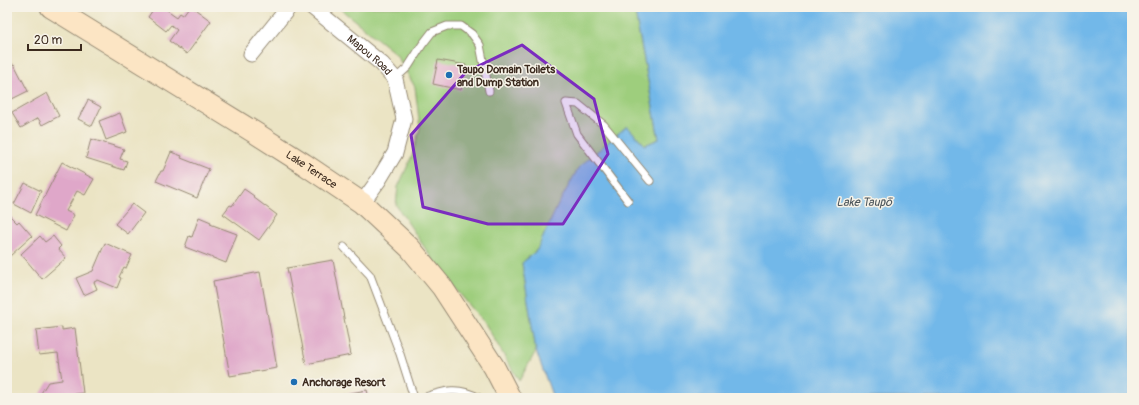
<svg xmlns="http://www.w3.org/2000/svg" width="1139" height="405" font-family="Pangolin,sans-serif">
<rect width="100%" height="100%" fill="#f7f3e8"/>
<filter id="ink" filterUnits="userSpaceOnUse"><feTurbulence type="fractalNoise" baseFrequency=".025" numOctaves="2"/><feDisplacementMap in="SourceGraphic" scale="8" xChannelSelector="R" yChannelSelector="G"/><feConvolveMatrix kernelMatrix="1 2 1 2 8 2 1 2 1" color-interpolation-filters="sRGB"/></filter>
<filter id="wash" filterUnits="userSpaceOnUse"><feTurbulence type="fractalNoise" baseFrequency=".012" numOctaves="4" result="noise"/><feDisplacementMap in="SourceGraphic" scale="16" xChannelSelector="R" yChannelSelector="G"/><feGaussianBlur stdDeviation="0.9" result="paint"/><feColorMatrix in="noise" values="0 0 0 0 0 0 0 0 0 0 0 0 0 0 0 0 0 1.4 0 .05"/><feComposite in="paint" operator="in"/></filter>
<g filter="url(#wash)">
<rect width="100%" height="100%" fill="#ebe4c4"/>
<!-- green -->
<path fill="#9ece7d" stroke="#6c7c4e" d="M338 7H634L659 139 645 145 627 126 579 167 558 205 537 250 522 263 536 351 519 381 486 325 439 269 396 205 398 187 412 156 420 128 415 87 396 54Z"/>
<!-- water -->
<path fill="#72b8e9" stroke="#567184" d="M634 7H1132V398H553L536 351 522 263 537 250 558 205 579 167 627 126 645 145 659 139Z"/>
<g id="blocks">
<!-- building -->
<path fill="#dfa7c9" d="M155 7H163L177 17 180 13 183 15 189 7H192L211 21 187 54 169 41 177 30 171 25 166 31 148 17Z
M438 60 466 65 461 90 433 84Z
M14 64 28 91 10 100 9 98 7 99V68Z
M47 93 59 116 42 125 38 118 21 128 12 113Z
M88 100 101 107 92 126 78 119Z
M120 113 127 132 106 140 99 121Z
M91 139 124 149 120 159 127 161 124 170 86 158Z
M171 152 182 156 181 158 209 169 197 198 156 181 161 171H163Z
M62 162 94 179 85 195 77 191 66 211 74 215 66 231 35 215Z
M25 183 41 191 31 213 14 204Z
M244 189 254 196 253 197 277 215 259 240 223 214 230 205 232 206Z
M132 204 144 213 128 234 115 224Z
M8 214 17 223 19 221 32 236 10 256 7 252V215Z
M199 217 211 222 210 224 237 234 226 263 185 247 189 236 192 237Z
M40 236 45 242 53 236 61 246 58 249 66 258 42 279 21 254Z
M105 243 132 255 126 268 124 267 119 277 121 278 117 288 98 280 94 282 97 289 84 295 76 278 93 271Z
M333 260 351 355 306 364 287 268Z
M260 272 277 368 230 376 213 281Z
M62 327V330L75 328 83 393 57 396 55 398H38L48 382 62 380 58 353 39 355 36 330Z
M367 390 369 398H329V397Z"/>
</g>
</g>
<g filter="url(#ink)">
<use href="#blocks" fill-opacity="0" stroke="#938771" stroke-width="1"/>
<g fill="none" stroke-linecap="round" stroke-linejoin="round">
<defs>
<path id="lane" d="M395 79 408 67 422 45 432 32 447 26H461L472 34 480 45 489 91
M628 201 577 134 566 103 578 104 604 125 650 181
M344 247 370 275 400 354 414 398
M422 398C444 391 458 386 479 398"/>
<g id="street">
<path id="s1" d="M312 7 382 64 395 79 404 119 395 153 378 181 362 203"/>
<path d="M251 54 289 7"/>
</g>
<g id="secondary">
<path id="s2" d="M51 7 257 134 304 164 362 203 410 248 442 287 494 367 510 398"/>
</g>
</defs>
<!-- lane casing -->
<use href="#lane" stroke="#938771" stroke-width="9"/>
<!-- street casing -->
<use href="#street" stroke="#938771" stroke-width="17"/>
<!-- secondary casing -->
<use href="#secondary" stroke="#938771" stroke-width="23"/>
<!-- lane -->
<use href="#lane" stroke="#fff" stroke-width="7"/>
<!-- street -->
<use href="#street" stroke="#fff" stroke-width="15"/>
<!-- secondary -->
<use href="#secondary" stroke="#fce5c4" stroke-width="21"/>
</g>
</g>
<!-- marked area -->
<path fill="#7b2cbf" fill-opacity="0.2" stroke="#7b2cbf" stroke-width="3" stroke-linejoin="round" d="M522 45 594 99 608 154 563 224H488L423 207 411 135 466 72Z"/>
<!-- markers -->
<g fill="#1f6fb2" stroke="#f7f3e8" stroke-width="1.5">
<circle cx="449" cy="75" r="4"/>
<circle cx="294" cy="382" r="4"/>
</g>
<g text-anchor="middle" stroke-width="3" stroke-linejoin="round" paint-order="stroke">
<!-- street labels -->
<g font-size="11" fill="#3b2a1e" stroke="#f7f3e8">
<text dy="4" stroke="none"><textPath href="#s1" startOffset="75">Mapou Road</textPath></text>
<text dy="4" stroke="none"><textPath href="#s2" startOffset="307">Lake Terrace</textPath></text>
</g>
<!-- poi labels -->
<g font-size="11" font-weight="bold" fill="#3b2a1e" stroke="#f7f3e8" text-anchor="start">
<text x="457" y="73">Taupo Domain Toilets<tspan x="457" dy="13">and Dump Station</tspan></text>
<text x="302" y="386">Anchorage Resort</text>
</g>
<!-- water labels -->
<g font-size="12" font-style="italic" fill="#4c555b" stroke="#f7f3e8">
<text x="864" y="206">Lake Taupō</text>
</g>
</g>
<!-- margin -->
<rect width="1139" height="405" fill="none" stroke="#f7f3e8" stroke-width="24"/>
<!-- scale -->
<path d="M28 44v6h53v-6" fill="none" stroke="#3b2a1e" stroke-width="2"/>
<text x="34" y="44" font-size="12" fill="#3b2a1e" stroke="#f7f3e8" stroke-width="3" paint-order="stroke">20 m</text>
</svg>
